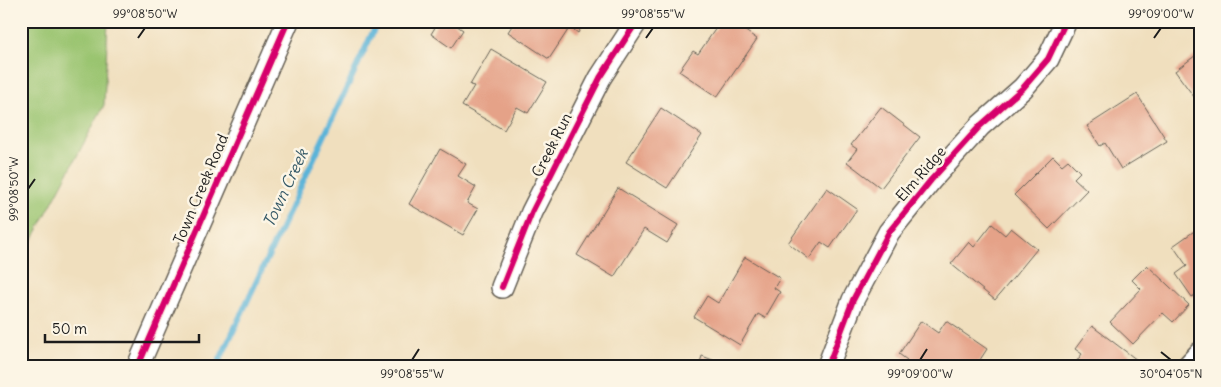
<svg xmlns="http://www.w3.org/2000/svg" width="1221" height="387" font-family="Delius,sans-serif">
<rect width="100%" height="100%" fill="#fcf5e5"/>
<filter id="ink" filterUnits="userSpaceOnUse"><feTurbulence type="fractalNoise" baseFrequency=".02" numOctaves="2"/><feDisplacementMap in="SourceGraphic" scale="10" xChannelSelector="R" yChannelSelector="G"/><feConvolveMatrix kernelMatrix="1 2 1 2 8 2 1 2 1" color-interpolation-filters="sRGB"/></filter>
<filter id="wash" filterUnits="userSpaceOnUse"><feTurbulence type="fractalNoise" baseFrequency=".0096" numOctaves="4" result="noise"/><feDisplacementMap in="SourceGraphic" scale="20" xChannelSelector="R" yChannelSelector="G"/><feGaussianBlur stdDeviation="1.12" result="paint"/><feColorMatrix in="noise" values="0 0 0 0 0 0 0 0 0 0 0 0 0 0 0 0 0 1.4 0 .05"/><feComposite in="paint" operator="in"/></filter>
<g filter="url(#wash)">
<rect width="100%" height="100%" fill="#f0dfbe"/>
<!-- green -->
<path fill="#9ac470" stroke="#5b7046" d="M21 21H108L104 105 26 252 21 265Z"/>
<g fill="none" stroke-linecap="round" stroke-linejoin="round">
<!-- stream -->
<path stroke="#5bb4d8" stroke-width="6" d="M217 366 378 21"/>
</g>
<g id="blocks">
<!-- building -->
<path fill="#e5a288" d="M439 21H450L463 30 451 48 431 34Z
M515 21H585L578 33 570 27 549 59 508 32Z
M721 21H731L757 39 717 97 679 71 693 51 698 54Z
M491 49 547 82 528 113 517 107 504 130 462 106 474 86 470 85Z
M1200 52V105L1175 71Z
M1137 94 1167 141 1121 169 1105 143 1100 146 1087 126Z
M881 107 920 137 881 188 847 162 857 149 851 145Z
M661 108 702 135 667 188 626 162Z
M440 149 466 164 458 176 476 187 467 203 478 209 463 235 409 204Z
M1053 156 1062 165 1068 160 1080 172 1074 178 1087 190 1049 229 1014 195Z
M618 188 678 225 667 243 644 229 614 277 577 255Z
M827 188 857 209 830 248 821 242 809 259 788 243Z
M992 224 1005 235 1011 228 1037 249 995 300 951 264 969 242 974 247Z
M1200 227V291L1192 297 1176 274 1187 266 1173 246Z
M745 257 780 278 774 288 780 292 765 318 758 314 740 345 694 317 707 296 718 303Z
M1147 265 1189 305 1173 322 1163 313 1133 344 1110 322 1141 289 1132 280Z
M921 321 938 333 946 321 987 349 976 366H903L907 360 899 354Z
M1092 326 1137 360 1132 366H1073L1082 354 1075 349Z
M702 356 729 366H699Z"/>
</g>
</g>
<g filter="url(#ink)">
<use href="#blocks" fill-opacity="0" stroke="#666055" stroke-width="1"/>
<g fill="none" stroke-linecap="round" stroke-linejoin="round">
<defs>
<path id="street" d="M502 287 532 212 600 78 637 21
M138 366 288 21
M828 366 853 300 889 232 931 180 980 126 1023 88 1048 59 1066 21
M1188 366 1200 353"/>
</defs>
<!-- street casing -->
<use href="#street" stroke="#666055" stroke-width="24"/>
<!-- street -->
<use href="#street" stroke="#fff" stroke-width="21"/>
<defs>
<path id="cycleway" d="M502 287 532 212 600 78 637 21
M138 366 288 21
M828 366 853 300 889 232 931 180 980 126 1023 88 1048 59 1066 21"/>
</defs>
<!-- cycleway casing -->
<use href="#cycleway" stroke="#fcf5e5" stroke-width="9"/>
<!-- cycleway -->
<use href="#cycleway" stroke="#d6006c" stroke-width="6"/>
</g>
</g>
<!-- ticks -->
<path fill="none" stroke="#1c1c1c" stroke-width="2" d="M138 38 145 28M646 38 653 28M1154 38 1161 28M28 189 35 179M1161 352 1171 360M412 360 419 349M920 360 927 349"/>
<g text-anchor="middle" stroke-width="5" stroke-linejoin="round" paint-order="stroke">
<!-- street labels -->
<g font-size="15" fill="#1c1c1c" stroke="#fcf5e5">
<text transform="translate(552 145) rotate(-63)" y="5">Creek Run</text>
<text transform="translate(921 174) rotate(-49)" y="5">Elm Ridge</text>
<text transform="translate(201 189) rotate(-67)" y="5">Town Creek Road</text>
</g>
<!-- water labels -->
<g font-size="16" font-style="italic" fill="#355967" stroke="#fcf5e5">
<text transform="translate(285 188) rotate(-65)" y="6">Town Creek</text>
</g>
</g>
<!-- margin -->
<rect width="1221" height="387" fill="none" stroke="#fcf5e5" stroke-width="55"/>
<!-- scale -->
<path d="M45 334v8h154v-8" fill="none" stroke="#1c1c1c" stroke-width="2.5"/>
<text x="52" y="334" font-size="15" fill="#1c1c1c" stroke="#fcf5e5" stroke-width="4" paint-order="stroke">50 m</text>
<rect x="28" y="28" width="1166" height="332" fill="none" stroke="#1c1c1c" stroke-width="2"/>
<g font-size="12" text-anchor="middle" fill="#1c1c1c">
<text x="145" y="18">99°08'50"W</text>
<text x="653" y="18">99°08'55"W</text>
<text x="1161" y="18">99°09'00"W</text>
<text transform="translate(14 189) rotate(-90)" y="4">99°08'50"W</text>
<text x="412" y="378">99°08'55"W</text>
<text x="920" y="378">99°09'00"W</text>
<text x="1171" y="378">30°04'05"N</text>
</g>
</svg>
